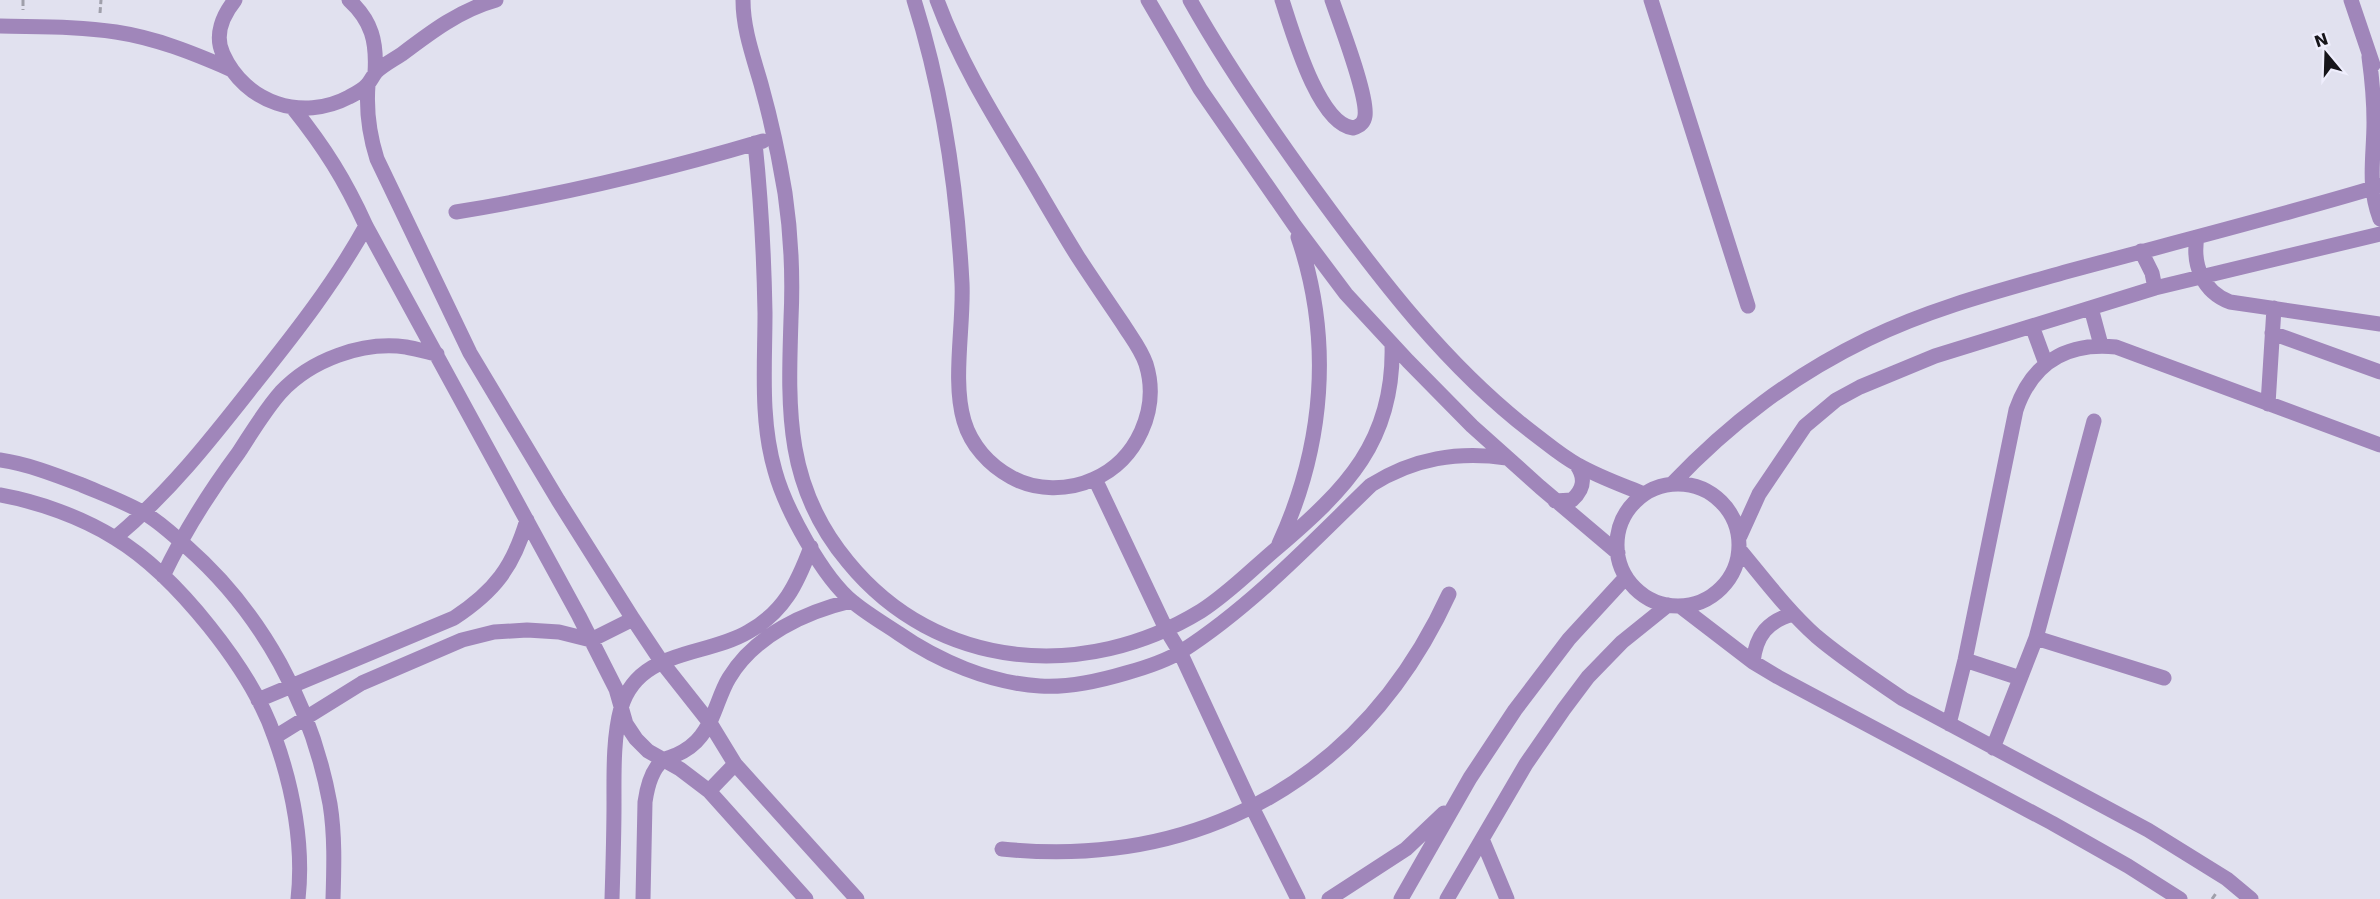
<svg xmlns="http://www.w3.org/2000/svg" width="2380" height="899" font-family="'DejaVu Sans',sans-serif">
<rect width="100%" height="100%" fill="#e1e1ef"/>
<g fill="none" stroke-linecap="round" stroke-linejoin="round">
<!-- path -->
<path stroke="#9f9faa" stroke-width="3" stroke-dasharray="6 3" stroke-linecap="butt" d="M23 0V10
M100 13 101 0
M2212 899 2217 892"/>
<!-- minor -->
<path stroke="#a086ba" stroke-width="15" d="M235 0C223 15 214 35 223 54 245 103 302 122 349 97 355 94 364 89 368 84 371 80 373 76 376 72 383 65 393 60 402 54 431 32 460 10 496 0
M349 0C372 21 377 42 375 73
M743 0C743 29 753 56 761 84 771 120 779 156 785 193 791 234 793 277 791 319 788 411 785 487 848 562 937 671 1085 682 1201 611 1229 593 1252 569 1277 548 1346 489 1395 441 1392 344
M914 0C943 92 957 187 962 283 964 325 952 381 964 421 971 445 989 465 1011 477 1036 491 1068 491 1094 479 1137 460 1160 409 1146 364 1141 349 1131 337 1123 324 1108 302 1093 280 1078 257 1058 225 1039 191 1019 158 988 107 958 57 937 0
M1148 0 1200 89 1295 226 1346 294 1408 361 1472 426 1540 487 1618 553
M1190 0C1227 66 1270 128 1315 190 1379 278 1449 370 1537 436 1550 446 1563 457 1578 465 1599 477 1622 485 1644 494
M1282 0C1292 30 1318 124 1353 128 1360 126 1364 123 1365 116 1368 95 1340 24 1332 0
M1651 0 1748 306
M2351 0 2373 65
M0 26C39 27 77 26 116 32 156 38 193 53 230 69
M2369 57C2372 79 2374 100 2374 122 2374 157 2367 184 2380 219
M368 85C366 111 369 134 377 159L470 353 558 500 633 619 661 661 710 723 735 764 857 899
M293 108C325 148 345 180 366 226L579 616 616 689 626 724 636 739 648 751 680 769 709 791 806 899
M755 143C761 200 764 256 765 313 765 365 760 420 775 471 785 508 823 578 853 602 866 613 883 623 898 633 938 661 990 683 1040 686 1069 688 1099 681 1126 673 1144 668 1166 661 1182 651 1252 606 1312 542 1371 485 1414 458 1458 451 1507 458
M456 212C560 195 662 171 763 141
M2197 237C2192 265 2203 292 2230 302L2380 324
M2141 251 2152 273 2155 288
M2091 308 2101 345
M2032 326 2046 364
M2272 333 2380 372
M2268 404 2274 308
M0 460C28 464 56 475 82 485 103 494 125 502 144 513 160 522 173 535 187 547 262 613 312 705 330 804 335 835 334 867 333 899
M1095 479 1166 629 1180 652 1252 807 1298 899
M1672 484C1730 423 1792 376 1868 339 1931 308 2002 290 2069 271 2173 243 2277 217 2380 186
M1617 545a61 61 0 1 1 122 0a61 61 0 1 1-122 0Z
M0 495C39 502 81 517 115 538 176 575 252 670 275 738 293 788 304 846 298 899
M1555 501 1572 500C1584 489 1586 478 1576 464
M1740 536 1759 494 1805 426 1836 400 1860 387 1935 356 2155 288 2380 234
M115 538C170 492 212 438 256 382 296 332 335 282 366 226
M1279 544C1324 446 1333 340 1298 237
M1739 549C1764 579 1787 610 1816 636 1843 659 1874 679 1903 699L2148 830 2227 879 2251 899
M163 576C184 532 210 491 239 452 252 432 265 410 281 392 311 360 362 341 406 347 417 349 427 352 437 354
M1680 606 1753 662 1778 677 2052 823 2128 866 2180 899
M2036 638 2164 678
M1965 660 2020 678
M1753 662C1756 635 1768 621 1793 614
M258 700 454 618C495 591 513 567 527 520
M1949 724 1965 660 2016 410C2032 363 2066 342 2116 347L2380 445
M275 737 362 683 462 640 494 632 527 630 559 632 591 640 633 619
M1993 748 2036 638 2094 421
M709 791 735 764
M1482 839 1507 899
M1002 849C1202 869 1365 777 1449 594
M612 899C613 867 614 835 614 803 614 773 613 738 621 708 638 649 705 657 748 632 784 612 797 584 811 547
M643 899 645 802C647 788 651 770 663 760 666 758 672 757 676 755 685 751 695 744 701 736 715 719 718 696 729 678 755 635 805 612 851 601
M1329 899 1406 849 1444 813
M1401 899 1470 778 1515 710 1569 639 1626 577
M1447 899 1526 764 1564 709 1588 677 1622 642 1668 605"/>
</g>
<!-- north arrow -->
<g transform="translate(2326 54) rotate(341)" stroke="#efeefd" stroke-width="4.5" paint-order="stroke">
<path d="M0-4.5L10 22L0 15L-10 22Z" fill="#16151a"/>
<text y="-9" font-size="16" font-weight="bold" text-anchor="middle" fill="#16151a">N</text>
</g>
</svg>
